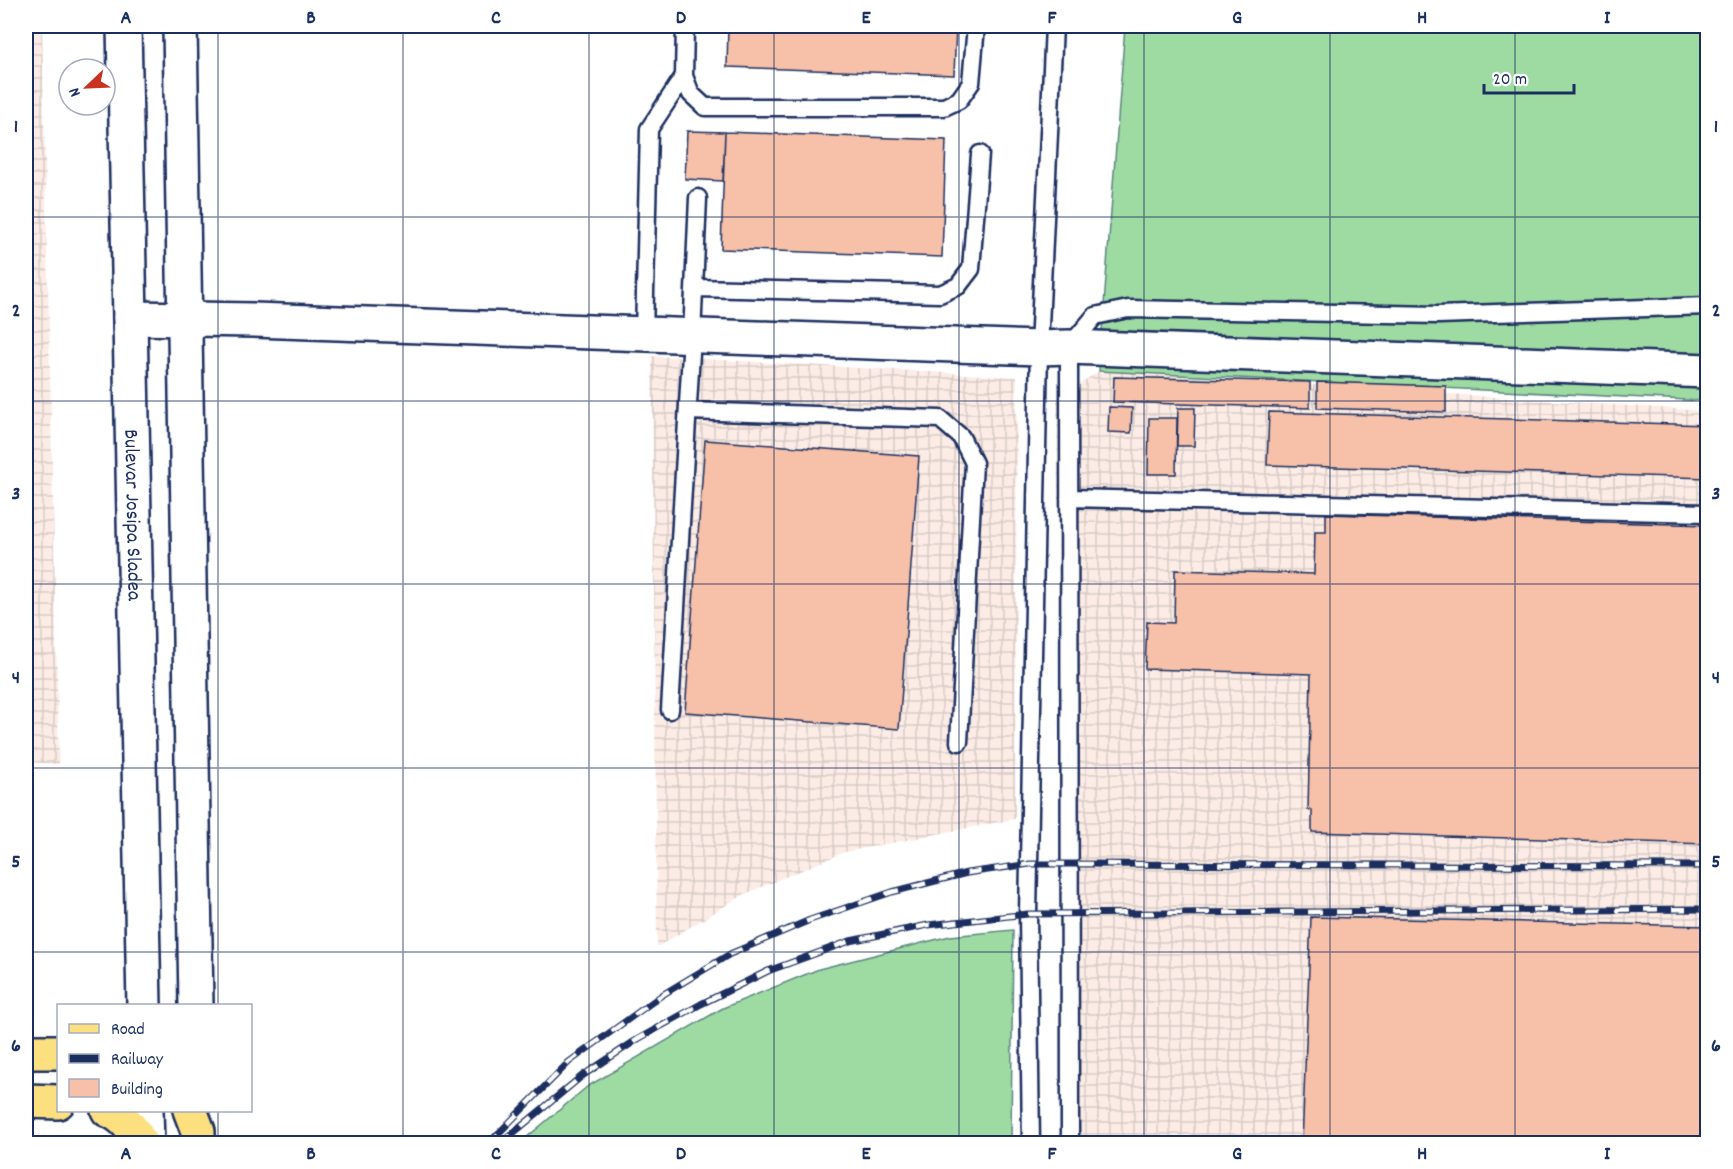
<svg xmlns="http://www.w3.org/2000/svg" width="1733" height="1169" font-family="Dekko,sans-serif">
<defs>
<pattern id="industrial-grid" width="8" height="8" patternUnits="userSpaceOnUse" patternTransform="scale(1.5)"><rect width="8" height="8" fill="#fcece5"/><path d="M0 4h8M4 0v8" fill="none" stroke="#d7cbc7"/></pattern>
</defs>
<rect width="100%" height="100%" fill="#fff"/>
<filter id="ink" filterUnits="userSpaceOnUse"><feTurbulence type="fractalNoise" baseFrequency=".0167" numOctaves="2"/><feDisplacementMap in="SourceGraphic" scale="12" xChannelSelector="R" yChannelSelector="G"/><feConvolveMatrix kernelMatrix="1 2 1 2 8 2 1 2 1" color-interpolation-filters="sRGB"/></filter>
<g filter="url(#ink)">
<!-- industrial -->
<path fill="url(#industrial-grid)" d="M26 26H42L59 764 26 762Z
M652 356 1017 377 1015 819 845 852 745 894 657 947Z
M1099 371 1707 411V1143H1064L1057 399Z"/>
<!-- grass -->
<path fill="#9edba2" stroke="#5c8580" stroke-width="1.5" d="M1125 26H1707V401L1099 371Z
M1013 930 1011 1143H520L588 1086 723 1008 819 969 950 936Z"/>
<!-- building -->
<path fill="#f6c0a9" stroke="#1b2f5e" stroke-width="1.5" d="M728 26H956L954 75 727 67Z
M687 131 725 132 723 181 685 179Z
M725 132 946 140 942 257 721 249Z
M1114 377 1310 382V408L1113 402Z
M1317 382 1446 386V412L1317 408Z
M1109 407 1132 408 1131 433 1108 432Z
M1178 408H1195L1194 446H1177Z
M1269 412 1708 425V478L1267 465Z
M1149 418H1177L1176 474H1148Z
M705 440 919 456 899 729 685 712Z
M1326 514 1708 525V844L1312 832V810H1308L1311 674 1145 669 1147 622 1174 623 1175 570 1314 574 1315 532H1326Z
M1311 917 1708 926V1144H1302Z"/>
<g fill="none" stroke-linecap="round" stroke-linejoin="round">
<defs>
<path id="lane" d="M685 26 684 76 691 94 705 107H944L959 100 971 83 976 26
M695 288 940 294 958 286 971 269 980 154
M644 334 649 129 684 76
M688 411 940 419 961 437 974 463 959 742
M1069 498 1708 513
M670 710 692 336 698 198
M1031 1144 1028 914 1039 348 1054 26
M1070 1144 1069 347 1095 316 1128 309 1438 315 1708 306"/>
<g id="street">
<path id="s1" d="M124 26 144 1006"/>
<path d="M180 26 196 1006"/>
<path d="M130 318 254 320 1039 348 1069 347 1708 371"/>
<path d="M146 1110 147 1144"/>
</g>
<path id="primary" d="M26 1052H58
M26 1101 58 1102
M108 1110C124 1116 133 1130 142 1144
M190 1110 198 1131V1144"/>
</defs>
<!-- lane casing -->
<use href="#lane" stroke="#1b2f5e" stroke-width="21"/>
<!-- street casing -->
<use href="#street" stroke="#1b2f5e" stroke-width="38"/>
<!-- primary casing -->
<use href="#primary" stroke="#1b2f5e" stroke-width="38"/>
<!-- lane -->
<use href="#lane" stroke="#fff" stroke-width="16"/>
<!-- street -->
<use href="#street" stroke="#fff" stroke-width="33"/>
<!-- primary -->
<use href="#primary" stroke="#fce080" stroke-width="33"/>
<defs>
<path id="rail" d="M488 1144 569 1062 662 995 730 954 810 920 892 892 967 873 1030 864H1070L1708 866
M500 1144 582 1076 638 1039 701 1004 768 971 850 941 928 925 1028 914 1708 909"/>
</defs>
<!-- rail casing -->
<use href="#rail" stroke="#1b2f5e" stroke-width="7"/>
<!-- rail -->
<use href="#rail" stroke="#fff" stroke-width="4.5" stroke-dasharray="14" stroke-linecap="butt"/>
</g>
</g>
<!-- grid -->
<path fill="none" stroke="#1b2f5e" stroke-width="1.5" stroke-opacity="0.55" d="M218 26V1006M403 26V1144M589 26V1144M774 26V1144M959 26V1144M1144 26V1144M1330 26V1144M1515 26V1144M26 217H1708M26 401H1708M26 584H1708M26 768H1708M26 952H1708M218 1110V1144"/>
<g text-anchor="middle" stroke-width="4.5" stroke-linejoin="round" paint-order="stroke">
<!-- street labels -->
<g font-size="21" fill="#1b2f5e" stroke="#fff">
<text dy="7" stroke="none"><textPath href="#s1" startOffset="489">Bulevar Josipa Sladea</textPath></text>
</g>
</g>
<!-- margin -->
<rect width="1733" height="1169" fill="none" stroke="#fff" stroke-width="66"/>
<!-- legend -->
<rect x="57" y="1004" width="195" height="108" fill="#ffffff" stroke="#a4acbf" stroke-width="1.5"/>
<rect x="69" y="1024" width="30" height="9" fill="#fce080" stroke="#a4acbf" stroke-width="1.5"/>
<text x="111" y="1034" font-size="18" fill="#1b2f5e">Road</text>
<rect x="69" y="1054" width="30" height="9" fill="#1b2f5e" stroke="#a4acbf" stroke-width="1.5"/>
<text x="111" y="1064" font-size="18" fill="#1b2f5e">Railway</text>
<rect x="69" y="1079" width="30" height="18" fill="#f6c0a9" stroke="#a4acbf" stroke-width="1.5"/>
<text x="111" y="1094" font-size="18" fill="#1b2f5e">Building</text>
<!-- north arrow -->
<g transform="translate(87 87) rotate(247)"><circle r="28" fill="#ffffff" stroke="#a4acbf" stroke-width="1.5"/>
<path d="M0-4.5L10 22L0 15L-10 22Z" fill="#c8321e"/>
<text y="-9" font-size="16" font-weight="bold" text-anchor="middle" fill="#1b2f5e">N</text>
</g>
<!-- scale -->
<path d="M1484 84v9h90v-9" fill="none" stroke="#1b2f5e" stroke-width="3"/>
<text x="1493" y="84" font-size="18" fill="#1b2f5e" stroke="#ffffff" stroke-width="4.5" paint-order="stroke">20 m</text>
<rect x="33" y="33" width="1667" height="1103" fill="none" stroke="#1b2f5e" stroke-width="2"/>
<g font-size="20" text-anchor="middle" font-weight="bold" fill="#1b2f5e">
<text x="126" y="23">A</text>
<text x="311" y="23">B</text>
<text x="496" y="23">C</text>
<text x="681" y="23">D</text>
<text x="866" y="23">E</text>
<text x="1052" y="23">F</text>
<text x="1237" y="23">G</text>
<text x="1422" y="23">H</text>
<text x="1607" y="23">I</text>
<text x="16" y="132">1</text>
<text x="1716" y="132">1</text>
<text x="16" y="316">2</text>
<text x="1716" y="316">2</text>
<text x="16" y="499">3</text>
<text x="1716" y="499">3</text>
<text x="16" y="683">4</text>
<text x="1716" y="683">4</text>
<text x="16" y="867">5</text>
<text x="1716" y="867">5</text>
<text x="16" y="1051">6</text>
<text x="1716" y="1051">6</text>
<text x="126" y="1159">A</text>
<text x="311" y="1159">B</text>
<text x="496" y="1159">C</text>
<text x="681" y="1159">D</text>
<text x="866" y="1159">E</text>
<text x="1052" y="1159">F</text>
<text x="1237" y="1159">G</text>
<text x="1422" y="1159">H</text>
<text x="1607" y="1159">I</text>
</g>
</svg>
